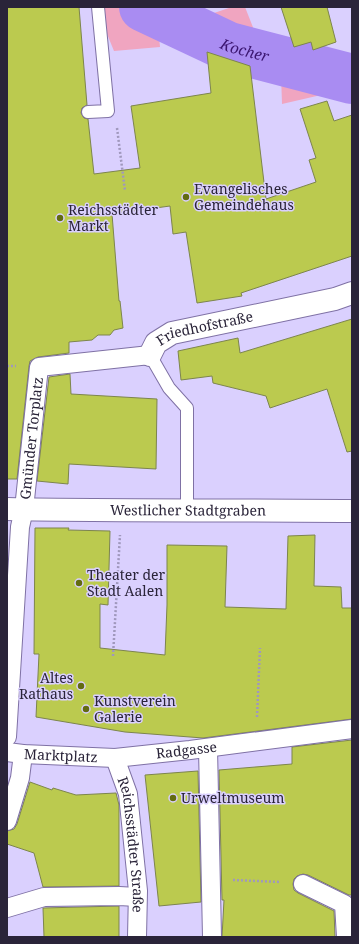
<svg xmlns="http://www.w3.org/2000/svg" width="359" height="944" font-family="'Noto Serif',serif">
<rect width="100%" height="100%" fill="#dad0fe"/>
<!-- green -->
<path fill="#f0a5c0" d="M96 7H186L196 19 232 7H245L258 40 335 64 352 66V94L321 95 282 104 281 74 220 56 206 51 158 26 160 47 114 51Z"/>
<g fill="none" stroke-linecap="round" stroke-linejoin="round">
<!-- river -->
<path stroke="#a98cf2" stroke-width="50" id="s1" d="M144 7 229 47 352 79"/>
</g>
<!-- building -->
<path fill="#bbca4f" stroke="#7d854d" d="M7 7H79L87 105 82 108 81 113 84 118 88 119 94 174 140 168 131 106 211 93 207 52 250 66 266 199 316 182 309 160 316 158 300 109 327 101 334 121 352 115V256L241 293 242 296 197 303 186 232 173 234 170 206 112 214 119 301H120L123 328 114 330 110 335H98L92 340 69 342V353L38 357 30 361 29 366 17 479H7Z
M281 7H327L336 42 313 50 311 42 294 47Z
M352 319V451L347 452 327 389 270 408 266 396 213 383 212 376 181 380 178 351 238 338 240 353Z
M70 374 71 394 157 399 156 469 69 464 68 484 37 481 49 377Z
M35 528H69L68 530 110 531 108 605 100 604V648L165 655 167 605V545L227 546 225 607 286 609 288 536 315 535 314 586 341 587 342 608H352V719L203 738 125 732 36 717 39 654H34Z
M352 740V895H349L308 875 303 874 297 876 294 879 293 884 294 890 298 893 334 911 335 937H222L224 900H222L219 770 292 764V747Z
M198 771 201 902 159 906 145 775Z
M30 782 52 790 53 788 76 795 116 793 119 805V886L43 887 34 853 7 844V831L14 829 17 824Z
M119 906V937H44L43 908Z"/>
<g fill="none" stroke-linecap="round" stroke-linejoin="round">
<defs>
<path id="service" d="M88 112 108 111 98 7
M150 355 169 388 187 408V510"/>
<g id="pedestrian">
<path id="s2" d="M7 737 20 527 24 509 39 367 150 355"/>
<path d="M208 748 212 937"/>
<path id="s3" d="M7 752 23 754 115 758 190 750 352 729"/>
<path id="s4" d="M115 758 128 794 138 891 137 937"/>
<path d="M7 821 20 778 23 754"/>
<path d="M303 884 344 904 346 937"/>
<path d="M7 908 44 897 119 896 137 897"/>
</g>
<g id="minor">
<path id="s5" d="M150 355 156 343 172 333 335 299 352 293"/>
<path id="s6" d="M7 509C122 511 237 510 352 511"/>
</g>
</defs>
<!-- service casing -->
<use href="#service" stroke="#7f71a5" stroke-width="14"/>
<!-- pedestrian casing -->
<use href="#pedestrian" stroke="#7f71a5" stroke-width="20"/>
<!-- minor casing -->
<use href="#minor" stroke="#7f71a5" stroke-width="24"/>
<!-- path -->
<path stroke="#a098bd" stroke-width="2.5" stroke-dasharray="2 2" stroke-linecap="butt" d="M117 128 125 191
M7 366H16
M113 656 120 535
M257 717 260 648
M233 880 280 882"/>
<!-- service -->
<use href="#service" stroke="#fff" stroke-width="12"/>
<!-- pedestrian -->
<use href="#pedestrian" stroke="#fff" stroke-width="18"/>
<!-- minor -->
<use href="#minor" stroke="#fff" stroke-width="22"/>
</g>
<!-- markers -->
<g fill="#626b11" stroke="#dad0fe" stroke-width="1.5">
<circle cx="186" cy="197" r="4"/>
<circle cx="60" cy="218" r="4"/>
<circle cx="79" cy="583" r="4"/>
<circle cx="81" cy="686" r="4"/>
<circle cx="86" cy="709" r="4"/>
<circle cx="173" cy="798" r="4"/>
</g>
<g text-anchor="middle" stroke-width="3" stroke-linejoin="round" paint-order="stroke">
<!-- poi labels -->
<g font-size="14" fill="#2a2439" stroke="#dad0fe" text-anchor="start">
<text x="194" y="194">Evangelisches<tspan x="194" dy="16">Gemeindehaus</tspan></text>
<text x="68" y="215">Reichsstädter<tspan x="68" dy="16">Markt</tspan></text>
<text x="87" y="580">Theater der<tspan x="87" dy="16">Stadt Aalen</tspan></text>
<text x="73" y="683" text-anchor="end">Altes<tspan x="73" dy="16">Rathaus</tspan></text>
<text x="94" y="706">Kunstverein<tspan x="94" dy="16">Galerie</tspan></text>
<text x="181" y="803">Urweltmuseum</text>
</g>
<!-- street labels -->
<g font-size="14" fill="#2a2439" stroke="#dad0fe">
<text dy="5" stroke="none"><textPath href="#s5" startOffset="65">Friedhofstraße</textPath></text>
<text dy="5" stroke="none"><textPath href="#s2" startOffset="300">Gmünder Torplatz</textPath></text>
<text dy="5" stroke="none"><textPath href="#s6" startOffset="181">Westlicher Stadtgraben</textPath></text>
<text dy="5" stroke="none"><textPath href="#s3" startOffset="180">Radgasse</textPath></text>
<text dy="5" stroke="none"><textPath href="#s3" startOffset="54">Marktplatz</textPath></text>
<text dy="5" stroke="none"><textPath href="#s4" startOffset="89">Reichsstädter Straße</textPath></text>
</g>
<!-- water labels -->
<g font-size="15" font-style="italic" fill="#3b1670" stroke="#dad0fe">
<text dy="5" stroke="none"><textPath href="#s1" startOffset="110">Kocher</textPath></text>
</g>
</g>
<!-- border -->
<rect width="359" height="944" fill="none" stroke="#2a2439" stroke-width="16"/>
</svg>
